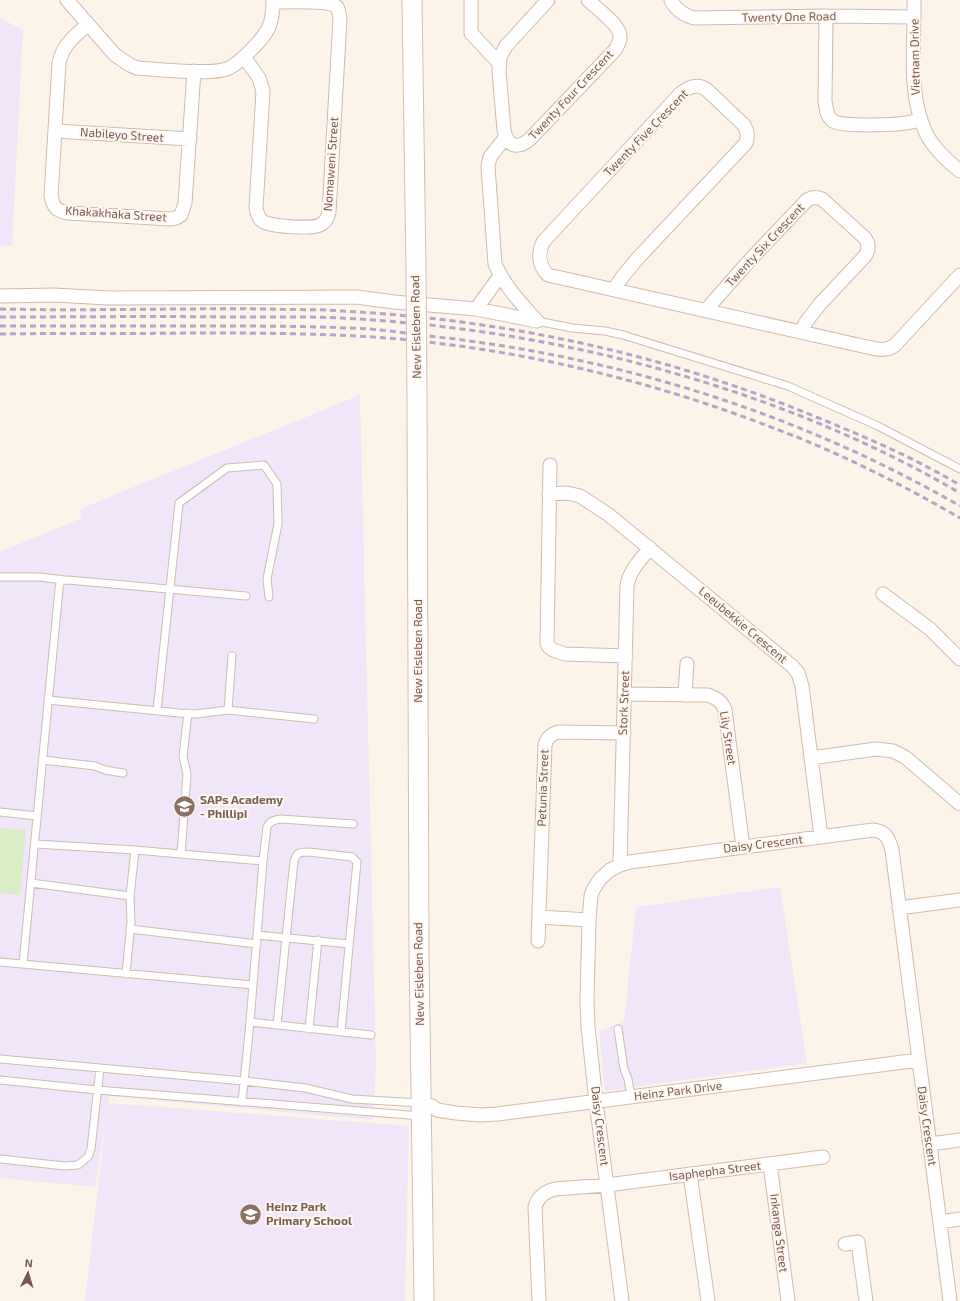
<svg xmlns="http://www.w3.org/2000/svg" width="960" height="1301" font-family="'Exo 2',sans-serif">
<rect width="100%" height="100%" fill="#fdf4e9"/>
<!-- education -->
<path fill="#f1e5fa" d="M0 18 23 30 12 246 0 245Z
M360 395 376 1062 373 1120 109 1096 108 1103 409 1126 405 1301H85L106 1117 95 1187 0 1178V552L82 518 80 509Z
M780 887 807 1063 605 1091 599 1031 624 1022 636 907Z"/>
<!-- green -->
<path fill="#d8ecc6" d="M0 828 26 830 20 895 0 893Z"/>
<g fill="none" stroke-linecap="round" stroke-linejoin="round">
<defs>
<path id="service" d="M537 321 572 328 605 331 623 335 788 386 878 426 960 469
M0 577H39L65 580
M48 700 179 713 196 714 228 710 314 719
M228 710 232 656
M157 711 179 503 227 468 264 465 277 484 278 524 267 579 269 597
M43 760 95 766 105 770 123 773
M0 812 37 816
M35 844 135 850 263 861
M181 854 187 774 183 756 188 713
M31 883 130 896
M130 929 257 944
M257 935 349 944
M0 962 253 985
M23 964 59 589C59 583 61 580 68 580L246 596
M126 974 131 922 130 896 135 850
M250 1022 371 1035
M277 1025 294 861C297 852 300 852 309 852L352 857 357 862 341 1032
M309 1029 318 940
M618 1029 624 1069 628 1079 631 1097
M0 1059 244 1081 305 1088 352 1099 421 1103
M0 1080 97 1090 421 1116
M242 1102 250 1022 263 861 267 827C270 821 274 820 281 819L353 824
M0 1159 65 1166 78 1165 88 1157 91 1149 100 1068"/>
<path id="minor" d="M67 0 115 55 130 65 137 68C157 69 213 76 229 68 238 64 245 56 252 49 269 32 273 24 273 0
M471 0V33L499 63
M548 0 506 46 500 57 499 71 504 130C507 146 517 150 530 139L615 50C617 46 620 42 620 38 622 26 596 8 588 0
M671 0C675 9 685 16 694 18L826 16 914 17
M914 0C915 42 907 93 926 133 931 145 949 163 960 171
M826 16 825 101C826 109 827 117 833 121 841 127 900 125 911 122 914 122 917 120 920 119
M88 24C75 36 63 44 59 63L51 196C54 209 56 210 68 213L170 219 176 218 181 215 185 203 194 71
M244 57 259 78 263 91 256 208C257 212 258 217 261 220 267 227 312 229 320 225 326 222 328 218 329 212L340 19C339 15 339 10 337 7 330 0 285 2 273 2
M55 131 190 139
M505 138 490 157 488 166 495 264C505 287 521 303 537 321
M614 289 623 276 638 258 746 143C748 136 748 132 744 125L707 90C698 83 690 86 681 93L543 242C538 254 538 265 548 275L867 347C877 349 886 352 895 345L960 275
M0 296 54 295 108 298 356 297 394 302 476 309 537 321
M476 309 500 276
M706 310 749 261 807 200C812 197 817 197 822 199L865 238C869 244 869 250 865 256L820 304 806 322 801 332
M550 465 547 643 549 647 553 650 565 654 626 656
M549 494 567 493 580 496 609 515 792 666 798 673 802 686 821 837
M883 594 930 629 960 659
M625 694 708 695C716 698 722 701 725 710L743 847
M685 695 687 664
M811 758 876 749 893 751 905 757 960 804
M620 865 627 586C629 571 641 559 650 548
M899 908 960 900
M539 917 589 920
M538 941 545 745C547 738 550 735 558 732L624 733
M421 1103 432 1106 437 1110 456 1113 480 1115 497 1114 919 1060
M930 1144 960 1140
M770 1164 788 1301
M690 1174 708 1301
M940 1222 960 1219
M845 1244 858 1242 866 1301
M539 1301 535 1207C538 1196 545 1192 555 1189L607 1185 823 1157
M622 1301 596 1102 588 1027 587 1000 589 920 591 896 593 890 600 879 610 870 620 865 630 862 873 830C886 831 889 839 892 850L950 1301"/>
<path id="secondary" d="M412 0 416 269
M417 399 419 953 424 1301"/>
</defs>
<!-- service casing -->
<use href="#service" stroke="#d0baad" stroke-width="9"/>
<!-- minor casing -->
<use href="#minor" stroke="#d0baad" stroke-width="15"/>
<!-- secondary casing -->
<use href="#secondary" stroke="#d6bcad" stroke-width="21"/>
<!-- service -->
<use href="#service" stroke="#fff" stroke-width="7"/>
<!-- minor -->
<use href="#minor" stroke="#fff" stroke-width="13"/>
<!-- secondary -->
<use href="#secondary" stroke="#fff" stroke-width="19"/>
<!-- rail -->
<path stroke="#b6a5c9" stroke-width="3" stroke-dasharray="6 4" stroke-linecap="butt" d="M0 309C89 311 179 308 269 309 293 310 318 309 343 311 507 320 665 354 816 417 866 437 914 458 960 485
M0 317C76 317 153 316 229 317 277 317 325 316 373 320 573 334 787 392 960 493
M0 326C68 326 136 326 204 326 259 326 314 326 369 329 392 331 415 334 438 337 622 358 800 414 960 506
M0 334C63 333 126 334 190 333 259 333 329 333 399 339 528 351 656 382 776 429 840 453 901 484 960 518"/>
<defs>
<path id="secondary-bridge" d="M416 269 417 399"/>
</defs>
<!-- secondary-bridge casing -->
<use href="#secondary-bridge" stroke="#d6bcad" stroke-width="21" stroke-linecap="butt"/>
<!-- secondary-bridge -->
<use href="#secondary-bridge" stroke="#fff" stroke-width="19"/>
</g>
<!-- icons -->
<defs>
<symbol id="university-disc" viewBox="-11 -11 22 22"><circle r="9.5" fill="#8d6e63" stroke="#fff8f0"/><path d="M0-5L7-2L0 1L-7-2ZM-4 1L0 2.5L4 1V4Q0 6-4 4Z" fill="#fff"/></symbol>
<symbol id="school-disc" viewBox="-11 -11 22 22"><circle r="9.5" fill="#8d6e63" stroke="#fff8f0"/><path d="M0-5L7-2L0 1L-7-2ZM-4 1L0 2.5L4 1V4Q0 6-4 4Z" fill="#fff"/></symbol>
</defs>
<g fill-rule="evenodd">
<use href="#university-disc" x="172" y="794" width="25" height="25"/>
<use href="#school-disc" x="238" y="1202" width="25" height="25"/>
</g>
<g text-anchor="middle" stroke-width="4" stroke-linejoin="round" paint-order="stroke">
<!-- street labels -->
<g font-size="12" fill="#79584b" stroke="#fff8f0">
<text transform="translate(789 17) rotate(-1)" y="4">Twenty One Road</text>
<text transform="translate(915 57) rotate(-91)" y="4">Vietnam Drive</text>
<text transform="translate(571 95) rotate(-47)" y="4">Twenty Four Crescent</text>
<text transform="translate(646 133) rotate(-46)" y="4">Twenty Five Crescent</text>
<text transform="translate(122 135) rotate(4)" y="4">Nabileyo Street</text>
<text transform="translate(331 164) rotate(-86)" y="4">Nomaweni Street</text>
<text transform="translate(116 214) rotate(4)" y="4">Khakakhaka Street</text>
<text transform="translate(765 245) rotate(-47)" y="4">Twenty Six Crescent</text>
<text transform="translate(416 327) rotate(-91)" y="4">New Eisleben Road</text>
<text transform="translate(743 625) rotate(40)" y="4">Leeubekkie Crescent</text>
<text transform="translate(418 651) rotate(-90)" y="4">New Eisleben Road</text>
<text transform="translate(624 703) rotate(-88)" y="4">Stork Street</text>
<text transform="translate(728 738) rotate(81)" y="4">Lily Street</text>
<text transform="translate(543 788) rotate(-88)" y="4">Petunia Street</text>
<text transform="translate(763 844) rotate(-7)" y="4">Daisy Crescent</text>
<text transform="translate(419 974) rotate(-91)" y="4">New Eisleben Road</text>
<text transform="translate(678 1091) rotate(-7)" y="4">Heinz Park Drive</text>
<text transform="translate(600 1126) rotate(83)" y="4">Daisy Crescent</text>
<text transform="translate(927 1126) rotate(82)" y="4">Daisy Crescent</text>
<text transform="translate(715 1171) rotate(-7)" y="4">Isaphepha Street</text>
<text transform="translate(779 1233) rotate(83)" y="4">Inkanga Street</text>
</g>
<!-- education labels -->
<g font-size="12" font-weight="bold" fill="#785e54" stroke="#fff8f0" text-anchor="start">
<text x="200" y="804">SAPs Academy<tspan x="200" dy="14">- Phillipi</tspan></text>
<text x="266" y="1211">Heinz Park<tspan x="266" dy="14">Primary School</tspan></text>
</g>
</g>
<!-- north arrow -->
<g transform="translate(28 1273) rotate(5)" stroke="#fff8f0" stroke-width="3" paint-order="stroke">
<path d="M0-3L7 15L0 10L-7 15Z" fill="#79584b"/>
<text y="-6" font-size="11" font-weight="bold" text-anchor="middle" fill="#79584b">N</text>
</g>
</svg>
